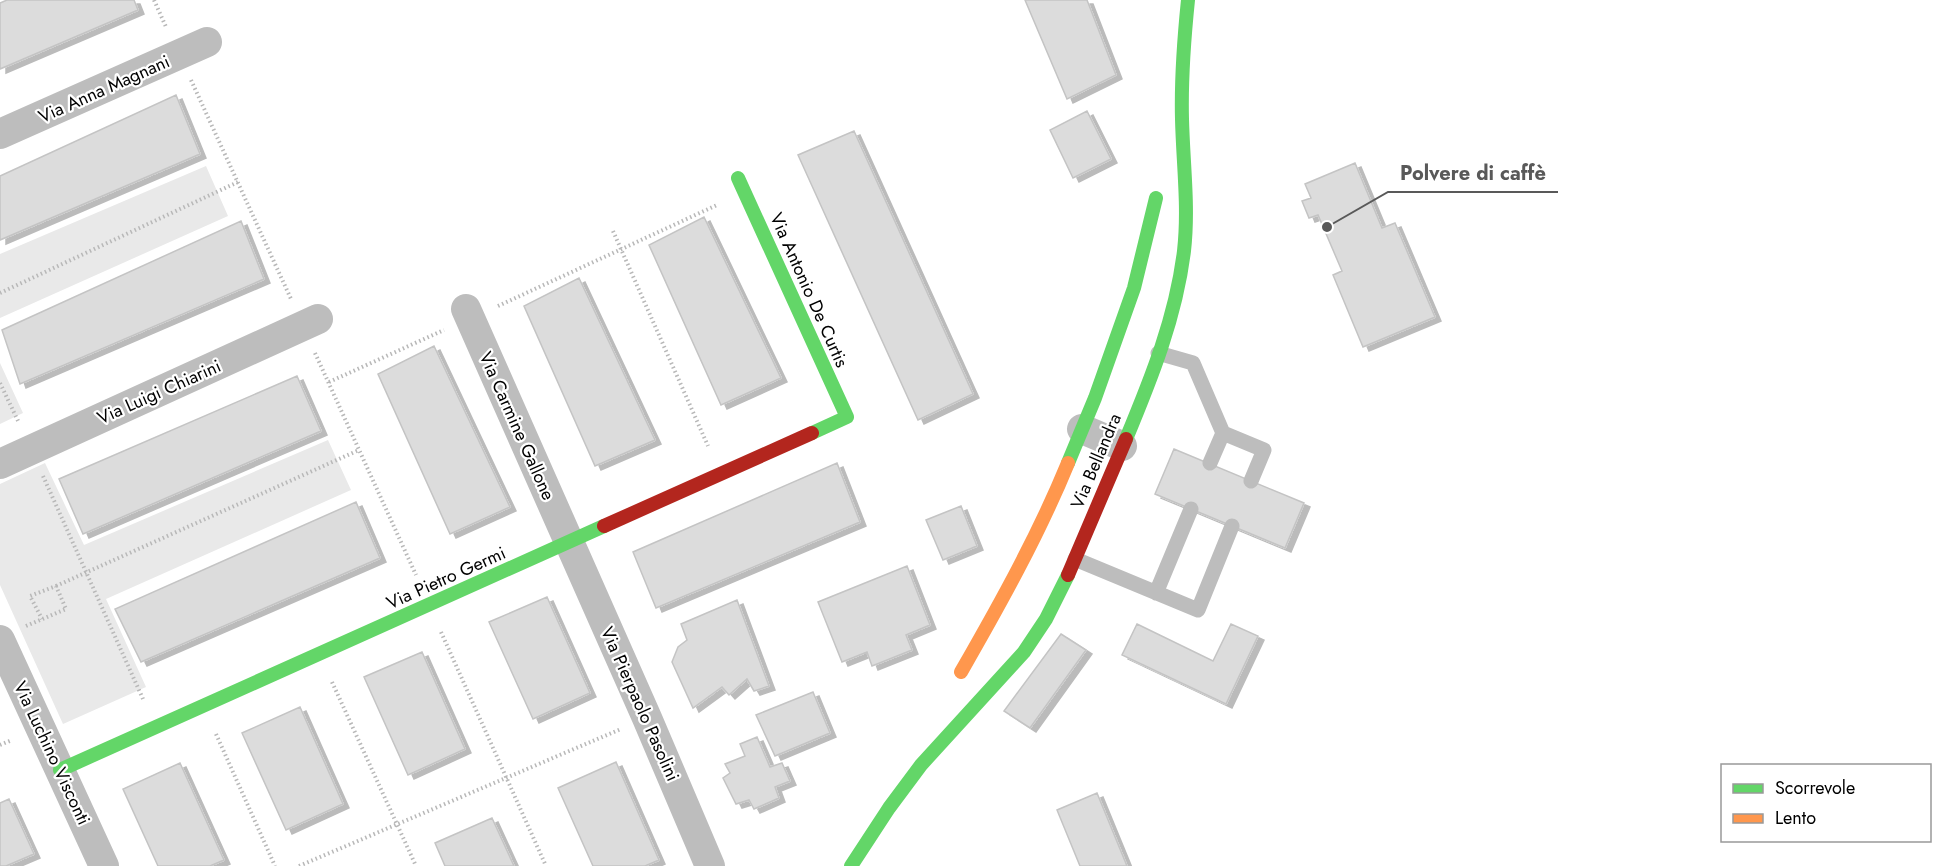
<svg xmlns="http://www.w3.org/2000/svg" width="1955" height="866" font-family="Jost,sans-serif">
<defs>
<filter id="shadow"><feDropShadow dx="6" dy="4" stdDeviation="0" flood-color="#0004"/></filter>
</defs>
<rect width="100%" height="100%" fill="#fff"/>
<!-- green -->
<path fill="#e9e9e9" d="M206 166 228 216 0 318V254Z
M0 363 23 413 0 424Z
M328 440 351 490 106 599 146 687 63 724 0 585V484L45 463 84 545Z"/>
<!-- building -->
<path fill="#dcdcdc" stroke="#c4c4c4" stroke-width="1.5" filter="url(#shadow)" d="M7 0H134L138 10 0 69V3Z
M1025 0H1087L1116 75 1067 99Z
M176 95 200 154 0 240V176Z
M1087 111 1111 159 1073 178 1050 130Z
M854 131 973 394 918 420 798 155Z
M1355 163 1382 228 1395 223 1435 317 1363 347 1333 275 1342 271 1318 215 1309 218 1302 201 1311 198 1305 184Z
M704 217 781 378 721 405 649 245Z
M241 221 264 279 20 384 2 330Z
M579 278 655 440 595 466 524 306Z
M434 346 510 507 450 534 378 374Z
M297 376 321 431 83 534 59 479Z
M1174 449 1304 503 1285 548 1155 494Z
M837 463 860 522 656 608 633 552Z
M356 502 380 558 141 662 115 609Z
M961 506 977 546 943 560 926 520Z
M907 566 930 625 906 635 912 650 872 666 867 652 842 662 818 602Z
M547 597 590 693 533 719 489 622Z
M737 600 769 686 754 691 747 679 729 695 722 687 693 708 672 662 678 647 687 640 681 624Z
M1137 624 1213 661 1231 624 1258 636 1226 704 1122 655Z
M1061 634 1086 650 1030 728 1004 711Z
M422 652 465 749 408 775 364 677Z
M813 692 830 733 775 756 756 715Z
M300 707 343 804 286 830 242 733Z
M757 737 770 767 782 763 790 781 775 787 779 798 754 809 749 800 736 804 723 778 730 773 725 764 745 756 740 744Z
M616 762 659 860 645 866H593L558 788Z
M180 763 224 860 210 866H158L123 789Z
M1097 793 1127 866H1080L1057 810Z
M9 799 34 854 6 866H0V803Z
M492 818 514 866H445L435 843Z"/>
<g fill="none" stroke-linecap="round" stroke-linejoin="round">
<!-- path -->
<path stroke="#b8b8b8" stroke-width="4" stroke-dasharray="1.5 3" stroke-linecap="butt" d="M154 0 166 27
M191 80 291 299
M613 231 708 446
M0 293 238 182
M498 306 717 205
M315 353 416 575
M329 382 444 330
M0 383 19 423
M43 476 143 699
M56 586 359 450
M26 626 66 609 56 586 30 596 42 619
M441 632 546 866
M332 682 416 866
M216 734 275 866
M0 745 12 740
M299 866 621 729"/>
<!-- lane -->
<path stroke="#bdbdbd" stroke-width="15" d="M1158 353 1193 363 1223 433 1264 450 1251 481
M1210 463 1223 433
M1075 559 1198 610 1232 526
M1156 593 1191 509"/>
<!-- street -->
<path stroke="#bdbdbd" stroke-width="30" d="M0 134 207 42
M466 309 647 718 710 866
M1082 429 1122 446
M0 464 318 319
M0 640 104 866"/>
<!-- fast -->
<path stroke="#63d668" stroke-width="14" d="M738 178 847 417 812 433
M1126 439C1151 379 1176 317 1184 251 1189 207 1183 163 1182 119 1181 79 1184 39 1188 0
M1068 463 1095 398 1134 288 1156 198
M60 770 604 526
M851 866 889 808 921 765 1024 652 1046 619 1068 575"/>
<!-- slow -->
<path stroke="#ff974d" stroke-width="14" d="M961 672C1000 604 1038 536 1068 463"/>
<!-- jam -->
<path stroke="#b3261e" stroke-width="14" d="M604 526 812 433
M1068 575 1126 439"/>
</g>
<g text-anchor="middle" stroke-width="4.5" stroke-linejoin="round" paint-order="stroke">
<!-- street labels -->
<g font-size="18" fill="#000" stroke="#fff">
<text transform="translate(104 89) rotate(-24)" y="6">Via Anna Magnani</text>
<text transform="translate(809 290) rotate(66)" y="6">Via Antonio De Curtis</text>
<text transform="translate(159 392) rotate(-24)" y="6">Via Luigi Chiarini</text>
<text transform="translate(517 426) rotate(66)" y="6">Via Carmine Gallone</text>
<text transform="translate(1096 461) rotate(-67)" y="6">Via Bellandra</text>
<text transform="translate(446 578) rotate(-24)" y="6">Via Pietro Germi</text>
<text transform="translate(640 704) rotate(66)" y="6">Via Pierpaolo Pasolini</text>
<text transform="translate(52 753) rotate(65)" y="6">Via Luchino Visconti</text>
</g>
</g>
<!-- callouts -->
<path fill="none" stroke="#595959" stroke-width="2" d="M1327 227L1388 192H1558"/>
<circle fill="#595959" stroke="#fff" stroke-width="2" cx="1327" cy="227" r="6"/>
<g font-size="20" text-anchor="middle" font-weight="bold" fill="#595959" stroke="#fff" stroke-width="4.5" stroke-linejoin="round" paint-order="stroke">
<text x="1473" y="180">Polvere di caffè</text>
</g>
<!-- legend -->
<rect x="1721" y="764" width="210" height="78" fill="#ffffff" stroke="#999999" stroke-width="1.5"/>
<rect x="1733" y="784" width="30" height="9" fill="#63d668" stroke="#999999" stroke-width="1.5"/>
<text x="1775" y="794" font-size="18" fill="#000000">Scorrevole</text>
<rect x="1733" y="814" width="30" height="9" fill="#ff974d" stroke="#999999" stroke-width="1.5"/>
<text x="1775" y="824" font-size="18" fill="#000000">Lento</text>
</svg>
